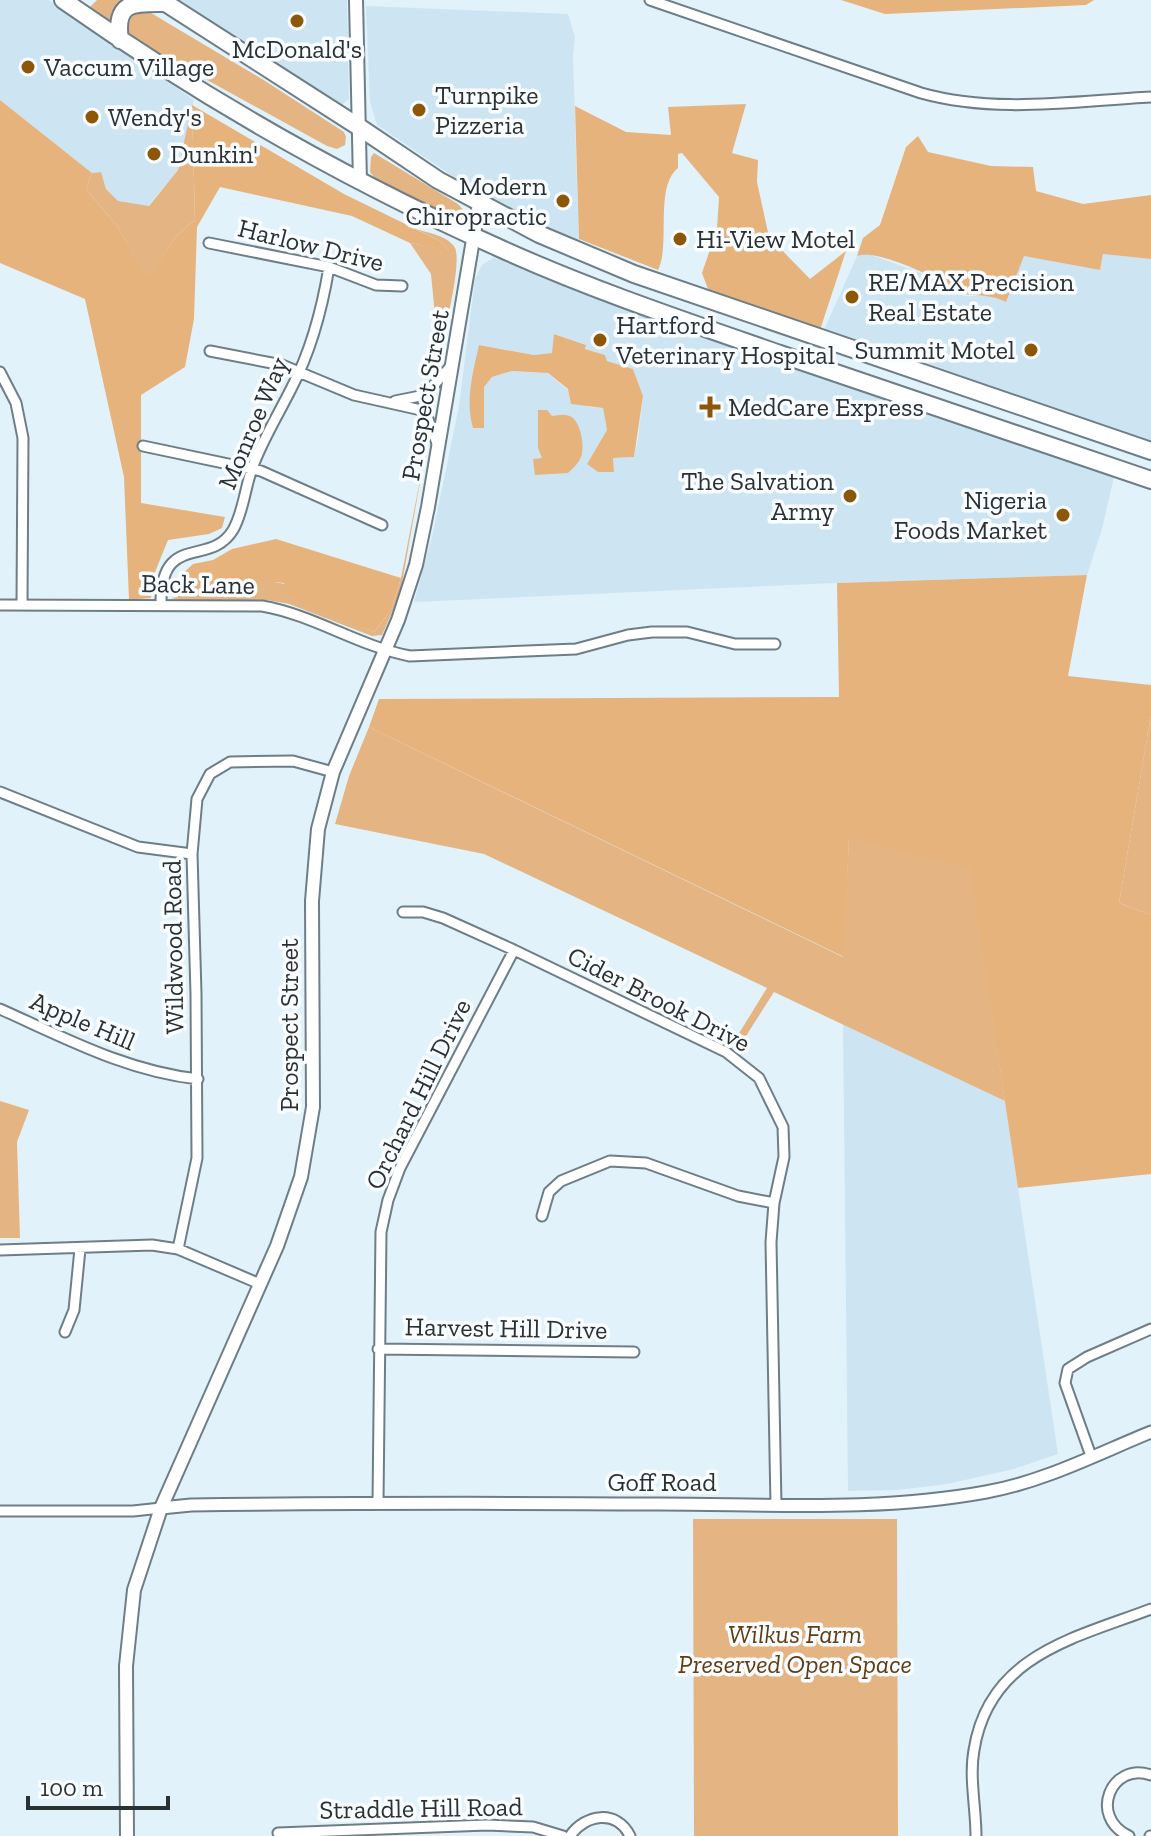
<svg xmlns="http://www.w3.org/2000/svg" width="1151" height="1836" font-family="'Zilla Slab',serif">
<rect width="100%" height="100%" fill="#e1f2fb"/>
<!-- built -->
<path fill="#cde5f2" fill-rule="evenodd" d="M0 0H49L194 100 178 170 148 206 118 202 106 189 101 172 92 173 0 100Z
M177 0H347L349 99 342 105Z
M366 6 568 14 575 37 573 57 579 246 503 210 377 125 370 102Z
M866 253 940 280 964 296H996L1006 302 1024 255 1100 270 1103 254 1151 259V442L824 330 857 256Z
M493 258 506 260 1114 477 1102 529 1087 575 837 583 414 602 432 537 459 406 475 279 482 265ZM555 334 586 345 585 349 605 355 607 361 633 369 643 396 638 439 634 457 613 458 614 471 587 464 607 430 603 408 589 407 547 373 512 371 492 377 484 387V427L480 345 534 355 553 353ZM566 415 577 424 582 448 581 458 568 473 542 459 552 416Z
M843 1024 1005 1101 1058 1454 1014 1469 947 1484 898 1490 848 1491Z"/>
<!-- green -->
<path fill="#e4b583" d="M97 0H125L111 24 89 8Z
M146 10 262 79 344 132 346 137 345 145 337 149 327 146 138 42 126 30 129 13Z
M192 105 195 220 176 236 148 280 117 226 86 189 92 173 101 172 106 189 118 201 149 206 178 170Z
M374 153 458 204 466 213 467 222 464 224 378 182 370 172 371 157Z
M416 229C428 233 449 236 455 248 463 265 440 350 435 372L437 336 431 274 410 243 449 250 440 241Z
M426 449 400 594 382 635 372 636 289 604 267 600H179L171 598 178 597 177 584 181 575C214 585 247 577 280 583 306 587 347 622 374 632L391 610 401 578Z
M1151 715V915L1119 903Z
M369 727 843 957 849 837 971 870 1005 1101 774 992 739 1047 733 1043 767 988 484 854 335 824 349 776Z
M0 1101 29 1110 17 1142 20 1238H0Z
M693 1519H897L898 1836H694Z"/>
<!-- forest -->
<path fill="#e7b37c" d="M841 0H1094L1086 5 885 14Z
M0 100 92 173 86 189 117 226 148 279 176 236 195 220 192 105 344 194 440 241 450 251 410 243 352 216 220 187 197 227 194 319 185 367 141 395V503L225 517 222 528 209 534 168 540 153 577 151 598 129 600 124 477 85 299 0 263Z
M746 104 732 153 758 160 757 182 769 237 810 279 846 251 820 330 708 289 702 273 717 229 719 197 682 153 678 154V168C654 187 671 244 658 270L579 239 575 106 626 132 671 135 668 107Z
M918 136 928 152 991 166 1033 167 1036 191 1083 204 1151 195V259L1103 254 1100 270 1024 256 1006 302C990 293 964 296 944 292L940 280C921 272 876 249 857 256L863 238 880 225 906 147Z
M554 334 586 345 585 349 605 355 607 361 633 369 643 396 634 457 613 458 614 472H598L587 464 607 430 603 408 571 404 568 389 548 373 512 371 492 377 484 387V428H473C465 400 473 372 479 345L534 355 552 353Z
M538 410H547L552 416C559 415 567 413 573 418 581 425 585 447 581 457 579 463 572 469 568 473L535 475 533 459 542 458 538 448Z
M276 539 401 578 391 610 374 632 300 602 290 596 284 583C250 580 212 585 181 575L193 564 213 560 232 549Z
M1087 575 1068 676 1151 685V715L1119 903 1151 915V1174L1018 1188 970 870 849 838 844 957 369 727 379 699 839 697 837 583Z"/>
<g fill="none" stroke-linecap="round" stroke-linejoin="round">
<defs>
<path id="minor" d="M650 0 921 93C996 114 1074 101 1151 97
M209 243 329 267 376 285 402 286
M210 351 282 365 354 395 421 410 428 419 438 446
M0 372 16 403 23 438 22 605
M395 401 425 395 450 367
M143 446 261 471 382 525
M0 605 262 606C314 615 358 646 410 656L576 649 628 635 652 632H687L735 644H775
M161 605C160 531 210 568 233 530 244 511 245 486 253 466 263 439 278 415 291 389 311 351 322 310 329 267
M0 792 138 847 192 854
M403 912H423L443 918 514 950 726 1052 759 1078 783 1127 784 1157 774 1203 771 1242 776 1505
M0 1009C65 1038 126 1071 198 1079
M542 1216 549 1192 561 1181 610 1161 646 1163 738 1196 774 1203
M178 1249 197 1158 196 994 192 854 197 799 210 774 230 762 293 761 333 772
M0 1250 152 1245 178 1249 260 1284
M65 1332 74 1310 80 1249
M378 1349 634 1352
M1091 1456 1065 1383 1068 1369 1087 1357 1151 1329
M378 1503 381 1232 388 1200 400 1168 514 950
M0 1511H133L161 1508
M278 1833 487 1825 533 1827 563 1836
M570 1836C585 1814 617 1809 630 1836
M976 1836C976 1808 969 1777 974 1750 989 1655 1075 1638 1151 1609
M1129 1836C1088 1817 1111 1761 1151 1775
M1150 1836H1151"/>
<path id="tertiary" d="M161 1508 191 1505C347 1503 503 1503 659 1504 768 1504 877 1512 986 1492 1043 1482 1097 1454 1151 1432"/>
<path id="secondary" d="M356 0 360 182
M127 1836 126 1666 134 1590 161 1508 277 1246 301 1177 313 1107 312 901 318 829 333 772 398 620 416 565 428 507 479 204"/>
<path id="trunk" d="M63 0C200 96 344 179 497 247 589 289 685 321 780 354 903 397 1027 438 1151 480
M161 0 359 127 438 180 539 234 634 274 1151 451
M120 40C114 0 135 3 166 3"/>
</defs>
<!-- minor casing -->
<use href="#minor" stroke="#6e7e86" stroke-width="13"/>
<!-- tertiary casing -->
<use href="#tertiary" stroke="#6e7e86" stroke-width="15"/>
<!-- secondary casing -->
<use href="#secondary" stroke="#6e7e86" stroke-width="16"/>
<!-- trunk casing -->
<use href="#trunk" stroke="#6e7e86" stroke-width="20"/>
<!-- minor -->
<use href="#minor" stroke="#fff" stroke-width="9"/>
<!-- tertiary -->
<use href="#tertiary" stroke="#fff" stroke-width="11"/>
<!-- secondary -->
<use href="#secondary" stroke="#fff" stroke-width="12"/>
<!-- trunk -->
<use href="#trunk" stroke="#fff" stroke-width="16"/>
</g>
<!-- markers -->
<g fill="#8d5709" stroke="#fafdff" stroke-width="3">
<circle cx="297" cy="21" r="8"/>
<circle cx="28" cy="67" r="8"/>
<circle cx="419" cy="110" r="8"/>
<circle cx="92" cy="117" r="8"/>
<circle cx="154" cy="154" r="8"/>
<circle cx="563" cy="201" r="8"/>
<circle cx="680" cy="239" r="8"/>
<circle cx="852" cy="297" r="8"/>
<circle cx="600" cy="340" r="8"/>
<circle cx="1031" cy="350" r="8"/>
<path d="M706 395h8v8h8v8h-8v8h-8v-8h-8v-8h8z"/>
<circle cx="850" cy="496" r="8"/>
<circle cx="1063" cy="515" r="8"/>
</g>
<g text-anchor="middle" stroke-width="7" stroke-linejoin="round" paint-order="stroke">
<!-- poi labels -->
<g font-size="26" fill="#2a3134" stroke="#fafdff" text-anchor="start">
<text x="297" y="58" text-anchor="middle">McDonald's</text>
<text x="44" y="76">Vaccum Village</text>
<text x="435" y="104">Turnpike<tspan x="435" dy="30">Pizzeria</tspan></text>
<text x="108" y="126">Wendy's</text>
<text x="170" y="163">Dunkin'</text>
<text x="547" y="195" text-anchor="end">Modern<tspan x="547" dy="30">Chiropractic</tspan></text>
<text x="696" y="248">Hi-View Motel</text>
<text x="868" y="291">RE/MAX Precision<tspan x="868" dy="30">Real Estate</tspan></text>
<text x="616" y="334">Hartford<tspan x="616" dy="30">Veterinary Hospital</tspan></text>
<text x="1015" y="359" text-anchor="end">Summit Motel</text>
<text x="728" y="416">MedCare Express</text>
<text x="834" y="490" text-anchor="end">The Salvation<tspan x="834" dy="30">Army</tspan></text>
<text x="1047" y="509" text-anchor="end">Nigeria<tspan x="1047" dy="30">Foods Market</tspan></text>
</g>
<!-- street labels -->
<g font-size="26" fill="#2a3134" stroke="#fafdff">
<text transform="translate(311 245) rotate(14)" y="9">Harlow Drive</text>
<text transform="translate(425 395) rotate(-80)" y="9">Prospect Street</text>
<text transform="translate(253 423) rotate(-67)" y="9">Monroe Way</text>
<text transform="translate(198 584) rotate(1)" y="9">Back Lane</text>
<text transform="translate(173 947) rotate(-91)" y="9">Wildwood Road</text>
<text transform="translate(659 999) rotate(27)" y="9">Cider Brook Drive</text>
<text transform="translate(83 1021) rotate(23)" y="9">Apple Hill</text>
<text transform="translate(289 1025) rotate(-90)" y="9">Prospect Street</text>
<text transform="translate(418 1094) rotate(-64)" y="9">Orchard Hill Drive</text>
<text transform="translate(506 1328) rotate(1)" y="9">Harvest Hill Drive</text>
<text x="662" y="1491">Goff Road</text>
<text transform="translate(421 1808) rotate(-1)" y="9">Straddle Hill Road</text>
</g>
<!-- park labels -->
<g font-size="26" font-style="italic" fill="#603d13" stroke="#fafdff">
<text x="795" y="1643">Wilkus Farm<tspan x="795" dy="30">Preserved Open Space</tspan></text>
</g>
</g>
<!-- scale -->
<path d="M28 1796v12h140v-12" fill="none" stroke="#2a3134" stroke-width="4"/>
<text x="40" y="1796" font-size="24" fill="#2a3134" stroke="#fafdff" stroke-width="6" paint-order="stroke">100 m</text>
</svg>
